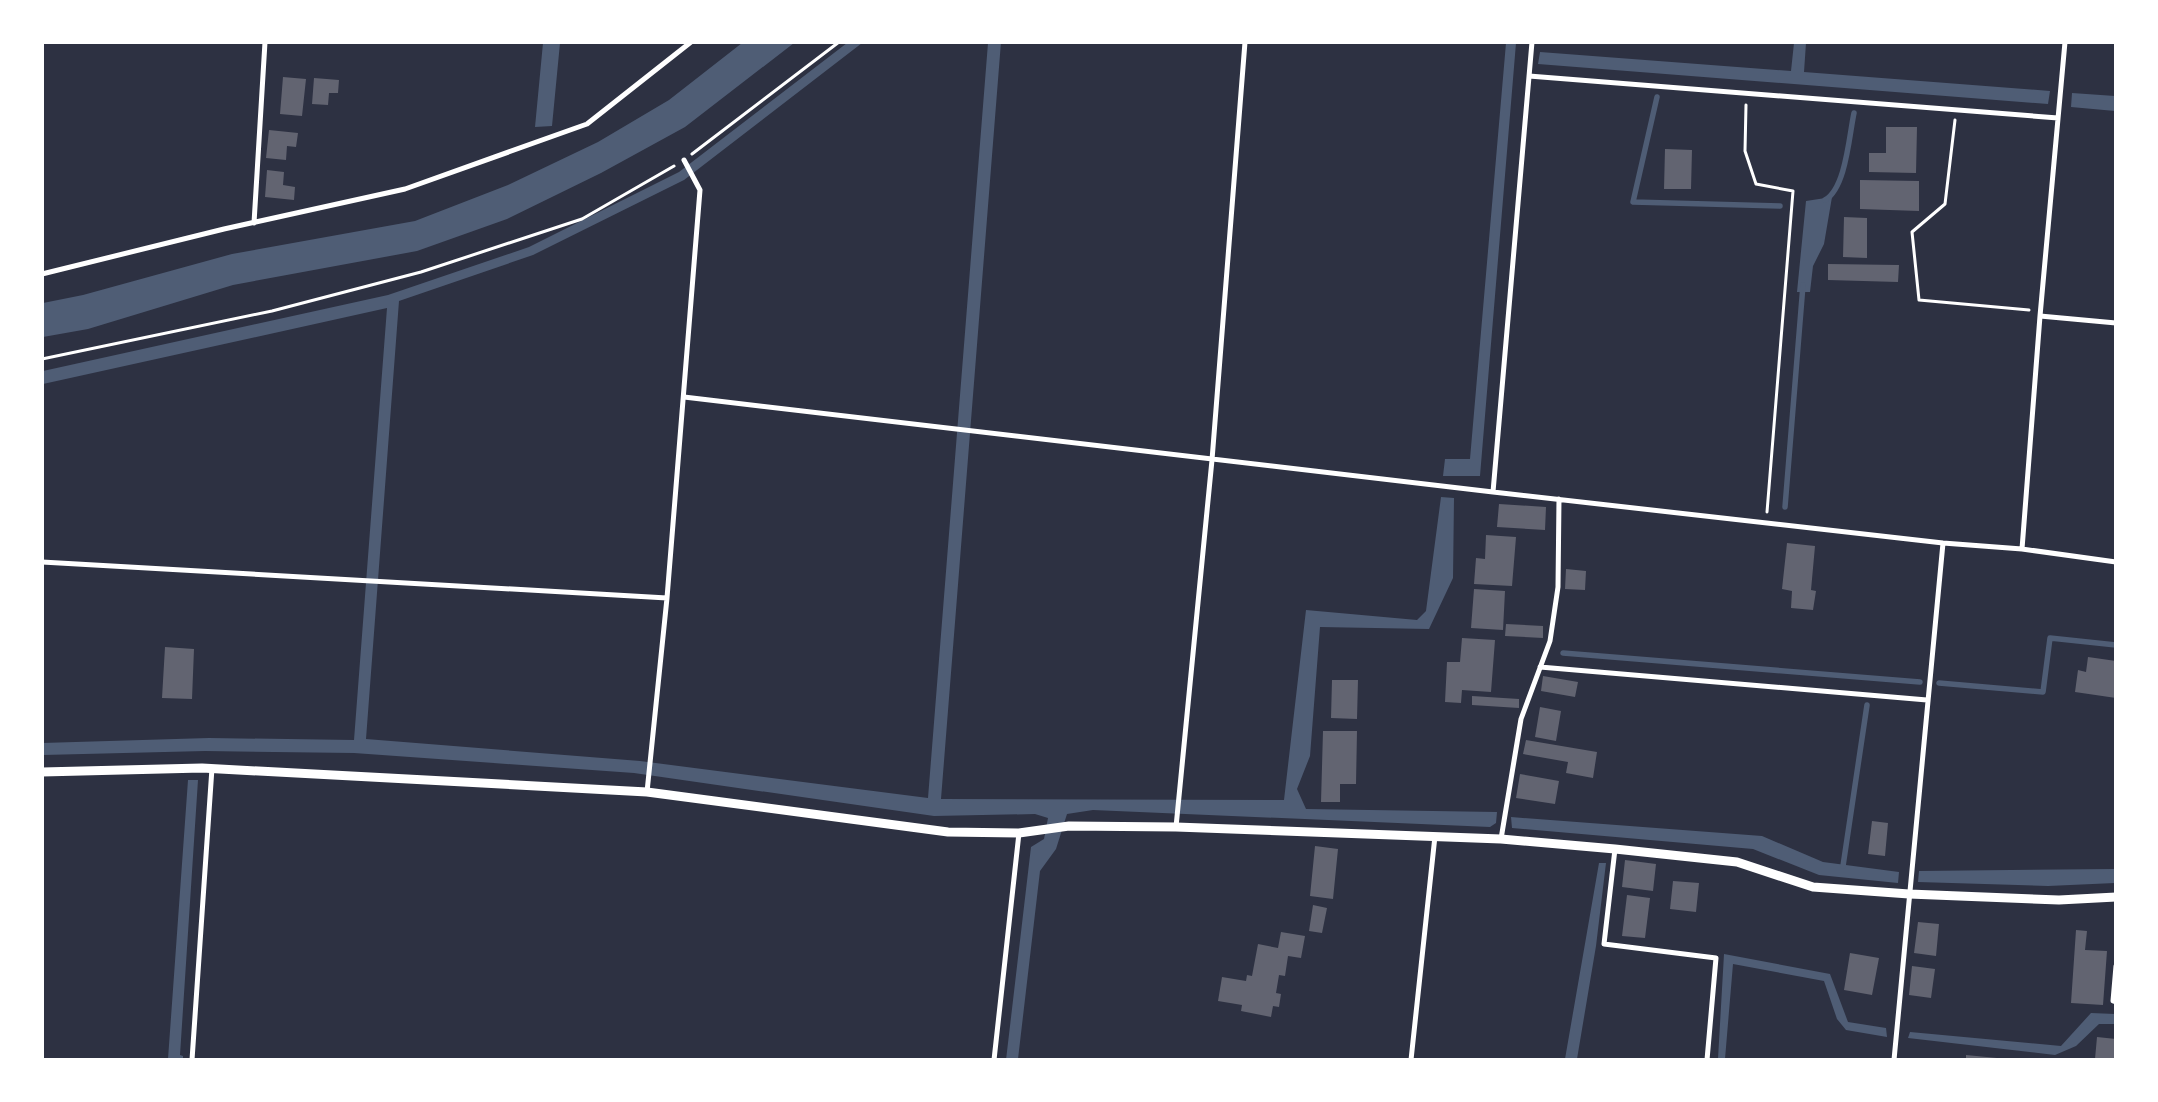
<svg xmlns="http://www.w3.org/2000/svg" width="2158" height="1102" font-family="'Golos Text',sans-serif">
<rect width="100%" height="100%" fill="#2d3142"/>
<!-- water -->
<path fill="#4f5d75" d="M1001 42 941 799 1284 800 1306 610 1417 620 1426 611 1441 497 1454 498 1453 578 1429 629 1320 627 1310 756 1297 789 1306 809 1497 812 1496 823 1490 827 1093 810 1067 814 1056 849 1040 871 1018 1059 1006 1060 1031 847 1044 839 1048 818 1035 814 934 816 634 773 354 753 205 751 43 755 42 743 209 738 354 740 387 308 43 384V371L388 295 529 247 679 172 847 43H862L684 180 533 255 399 301 366 739 640 761 928 798 988 43Z
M543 43H560L552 126 535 127Z
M742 43H794L685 127 601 173 507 219 417 251 233 285 88 329 43 337V303L83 295 232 254 415 221 508 185 598 142 669 100Z
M1506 43H1516L1480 476H1443L1445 459H1470Z
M1794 43H1806L1804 72 2050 91 2048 104 1538 64 1540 52 1791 71Z
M2072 93 2115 96V111L2071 107Z
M1832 197 1824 244 1813 266 1810 292H1797L1806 201Z
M188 780H198L180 1055 183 1056V1059H168Z
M1511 817 1762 836 1823 862 1899 872 1898 883 1819 875 1753 849 1512 828Z
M1599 863H1606L1596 946 1577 1059H1565Z
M2115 869V883L2048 886 1918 882 1919 871Z
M1724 954 1830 974 1848 1022 1886 1028 1887 1037 1846 1030 1837 1019 1824 981 1733 964 1725 1059H1718Z
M2091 1013 2115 1014V1024H2099L2076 1046 2055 1055 1908 1038 1910 1032 2061 1046Z"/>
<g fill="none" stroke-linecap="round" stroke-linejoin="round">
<!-- stream -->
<path stroke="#4f5d75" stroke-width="5.5" d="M1657 97 1633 202 1780 206
M1825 200C1846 188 1849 136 1854 113
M1785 507 1803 285
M1563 653 1920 682
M1939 683 2043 692 2050 638 2116 645
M1843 866 1867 705"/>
</g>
<!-- building -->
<path fill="#626471" d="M283 77 306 79 302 116 280 114Z
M314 78 339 80 338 93H329L328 105 312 104Z
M1886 127H1917L1916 173 1869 172V153H1886Z
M269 130 298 133 296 147 287 146 286 160 266 158Z
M1665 149 1692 150 1691 189H1664Z
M267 170 284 172 283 185 295 187 294 200 265 197Z
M1860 180 1919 181V211L1860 209Z
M1844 217 1867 218V258L1843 257Z
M1828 264 1899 265 1898 282 1828 280Z
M1499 504 1546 507 1545 530 1497 527Z
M1486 535 1516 537 1512 586 1474 584 1476 558 1485 559Z
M1787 543 1815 546 1811 590 1816 591 1813 610 1791 608 1792 591 1782 589Z
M1566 569 1586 571 1585 590 1565 589Z
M1474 589 1505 591 1503 630 1471 628Z
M1506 624 1543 626V638L1505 636Z
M1462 638 1495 640 1491 692 1462 690 1461 703 1445 702 1447 662H1460Z
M165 647 194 649 192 699 162 698Z
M2088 657 2116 661V698L2075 692 2078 670 2086 672Z
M1543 676 1578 682 1575 697 1541 691Z
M1332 680H1358L1357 719 1331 718Z
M1472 696 1519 699V708L1472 705Z
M1540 707 1561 711 1556 741 1535 737Z
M1323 731H1357L1356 784H1340V802H1321Z
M1526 740 1597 752 1593 778 1566 773 1568 762 1523 754Z
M1520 774 1559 781 1555 804 1516 798Z
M1872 821 1888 823 1885 856 1868 854Z
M1315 846 1338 849 1333 899 1310 896Z
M1625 860 1656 864 1653 891 1622 887Z
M1673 881 1699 883 1696 912 1670 909Z
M1627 895 1650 898 1645 938 1622 936Z
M1313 905 1327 908 1322 933 1309 931Z
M1918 922 1939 924 1936 956 1914 953Z
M2076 930 2087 931 2085 950 2107 951 2103 1005 2071 1003Z
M1281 932 1305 936 1301 958 1288 956 1285 976 1279 975 1276 993 1281 994 1279 1007 1273 1006 1271 1017 1241 1011 1242 1005 1218 1001 1222 977 1246 981 1247 975 1252 976 1258 944 1278 948Z
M1850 953 1879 958 1872 995 1844 990Z
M1912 966 1935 969 1931 998 1909 995Z
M2097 1037 2116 1039V1060L2095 1059Z
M1966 1055 1997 1058V1060H1966Z"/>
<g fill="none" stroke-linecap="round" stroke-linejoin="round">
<!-- path -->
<path stroke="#fff" stroke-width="3" d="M1746 105 1745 151 1756 184 1793 191 1767 512
M1955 120 1945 204 1912 232 1919 300 2029 310
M692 154 839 42
M42 359 272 311 421 272 582 219 674 166"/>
<!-- minor -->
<path stroke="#fff" stroke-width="5" d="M1529 76 2058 118
M254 223 265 42
M42 274 224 229 405 189 587 124 691 42
M2040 316 2116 323
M684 397 1493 492 1943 543 2022 549 2040 316 2065 42
M1493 492 1532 42
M2022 549 2116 562
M42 562 667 598
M1540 667 1927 700
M647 792 667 598 700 190 684 160
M1176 827 1212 460 1245 42
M1501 839 1521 719 1550 641 1558 587 1559 499
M1615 849 1604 944 1716 958 1707 1060
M2116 966 2113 1001 2116 1002
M192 1060 212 768
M994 1060 1019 833
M1411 1060 1435 836
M1894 1060 1943 543"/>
<!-- tertiary -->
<path stroke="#fff" stroke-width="9" d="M42 772 202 768 647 792 948 832 1019 833 1069 826 1176 827 1501 839 1615 849 1737 862 1813 887 1909 894 2059 900 2116 897"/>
</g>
<!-- border -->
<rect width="2158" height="1102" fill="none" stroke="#ffffff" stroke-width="88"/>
</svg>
